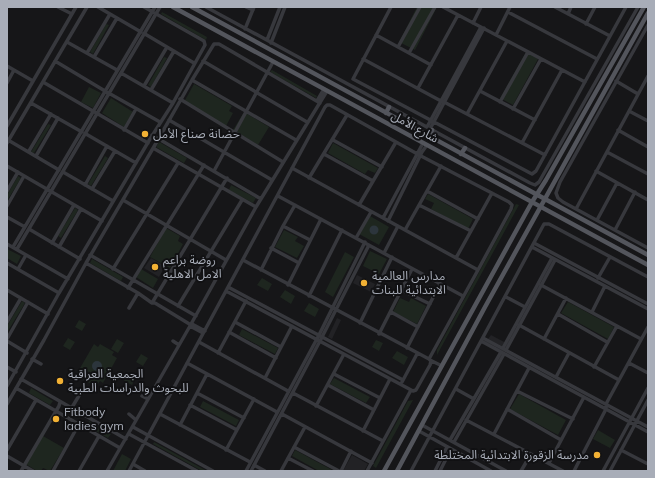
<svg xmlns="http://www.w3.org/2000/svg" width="655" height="478" font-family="Mulish,'Noto Sans Arabic',sans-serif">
<rect width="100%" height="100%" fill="#161618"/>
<!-- built -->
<path fill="#222225" d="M151 258 165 266 159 277 144 268Z
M357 275 375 284 371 292 353 283Z
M337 318 341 320 332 339 328 337Z
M491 335 506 343 503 347 488 339Z
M352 455 368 464 364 471H343Z"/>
<!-- green -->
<path fill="#1e261f" d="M417 7H437L415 50 399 42Z
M162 12 207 37 206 40 161 14Z
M106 24 109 25 93 54 90 52Z
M526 52 538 59 513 105 500 98Z
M164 57 167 58 151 87 148 85Z
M272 70 317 96 316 98 270 72Z
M194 84 232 106 229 111 233 113 226 126 184 102Z
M89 87 101 93 93 108 81 102Z
M111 98 133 112 124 127 102 113Z
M244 112 269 127 258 145 233 130Z
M48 124 51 125 34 153 31 152Z
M159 142 187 158 184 163 156 147Z
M333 143 378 168 375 173 368 170 365 174 328 153Z
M105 156 108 158 91 186 88 184Z
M18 176 21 178 7 201V195Z
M231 185 256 198 253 203 229 190Z
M428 194 473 219 468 229 431 209 434 203 425 199Z
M516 204 519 205 437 355V350Z
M75 208 78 210 61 238 58 236Z
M370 216 389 227 379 245 359 234Z
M166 228 180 236 178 241 183 244 170 268 150 257Z
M284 230 298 237 295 241 304 246 297 258 275 247Z
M7 249 21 256 17 264 7 258Z
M370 251 387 259 379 274 363 266Z
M345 252 354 257 333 297 325 292Z
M92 259 123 277 121 281 90 263Z
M141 269 158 279 153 288 136 277Z
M262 278 272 284 268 291 257 285Z
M285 290 295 296 291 304 280 297Z
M400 298 409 302 411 298 426 306 417 324 393 312Z
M22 301 25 303 8 331 7 330V326Z
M568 302 614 327 608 339 561 313Z
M309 303 319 309 315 317 304 311Z
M79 320 86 324 82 331 75 327Z
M242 329 278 348 275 354 239 335Z
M68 338 75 342 70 350 63 346Z
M117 339 124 343 118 353 111 349Z
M376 340 383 343 379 351 372 347Z
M94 344 98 347 100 344 114 352 112 355 117 358 103 383 100 381 96 387 76 375Z
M397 351 408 357 404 365 392 358Z
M141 354 148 358 143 366 136 362Z
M129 373 136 377 132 385 124 381Z
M334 378 370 397 366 403 330 384Z
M31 388 53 401 50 405 29 393Z
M519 394 566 420 558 435 510 409Z
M413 400 376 468 373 466 408 401Z
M203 401 239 420 236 426 200 407Z
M89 421 111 434 108 438 87 426Z
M598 430 615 440 610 448 593 439Z
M43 436 64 448 50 471 43 468 41 471H37L26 464Z
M154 442 207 471H202L153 444Z
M295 450 332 470 331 471H319L292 456Z
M122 454 131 459 125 471H113Z"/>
<!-- water -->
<path fill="#2c353c" d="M369.5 230a4.5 4.5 0 1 1 9 0a4.5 4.5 0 1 1-9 0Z
M92 366a5 5 0 1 1 10 0a5 5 0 1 1-10 0Z"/>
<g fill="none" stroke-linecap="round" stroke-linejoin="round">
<!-- minor -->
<path stroke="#37383d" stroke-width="3.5" d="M58 7 72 14
M98 7 141 32
M206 7 530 183 535 185 539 182 638 7
M246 7 253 10
M391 7 353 79 532 174 536 171 626 7
M443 7 585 82
M555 7 610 36
M508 12 597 59
M568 14 571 7
M473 23 481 7
M586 24 595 7
M648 25 560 182 556 193 558 198 563 202 648 248
M245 29 254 7
M145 34 194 63
M376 35 431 65
M496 35 510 7
M267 40 280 7
M67 42 117 70
M271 43 285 7
M398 47 420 7
M87 53 110 14
M409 53 435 7
M94 57 117 18
M363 59 441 101
M55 61 105 91 160 122
M203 61 307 122
M7 66 33 81
M121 73 173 103
M192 80 296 140
M616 81 638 94
M43 82 148 143
M7 83 14 70
M144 86 167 47
M418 88 458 15
M151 90 174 51
M480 91 535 120
M180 99 283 162
M317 101 324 89
M444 102 545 155
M500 102 528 52
M31 103 82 132
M513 109 541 59
M629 111 648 121
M467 114 507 41
M169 120 272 180
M7 126 76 7
M427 127 481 27
M430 129 484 28
M124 130 136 109
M618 130 648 147
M86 134 136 163
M152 135 261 199
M8 140 59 170
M333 140 382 167
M7 143 87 7
M522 143 562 70
M153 148 256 207
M29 151 51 114
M607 152 648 174
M324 154 373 181
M36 156 58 118
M7 166 102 221
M292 168 478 270
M214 171 273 62
M596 171 648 200
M63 172 113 201
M309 178 347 115
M85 185 107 146
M92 189 115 151
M7 191 18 172
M427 191 478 219
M278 196 463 296
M123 200 226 260
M359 205 396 142
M419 205 471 231
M7 206 24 176
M576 209 648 76
M7 217 25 227
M383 218 423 143
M597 220 617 183
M388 221 422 152 427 145
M283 226 310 240
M29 229 80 259
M405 230 441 166
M615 230 635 192
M356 238 371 212
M52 243 74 205
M534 243 648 304
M7 244 68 279
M13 247 155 7
M59 247 81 209
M532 247 648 309
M271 248 299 263
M17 249 160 7
M384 253 398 226
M90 255 196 316
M456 258 492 193
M7 263 59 293
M86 263 138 293 152 303H155L191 325
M18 269 26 255
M113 269 178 163
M261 270 283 226 295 205
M598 278 610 257
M288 285 321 219
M541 285 641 339
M228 287 403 380
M128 288 204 165
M7 290 48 314
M401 290 430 304
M226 291 413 391 416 390 430 365 431 361 429 359 243 260
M309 296 342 230
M506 297 525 307
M152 303 227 178
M178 306 242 200
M129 308 138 293
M391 312 418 327
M592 312 605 286
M558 314 607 342
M7 322 21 298
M235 322 281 347
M360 323 392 257
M192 324 205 331
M519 325 619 380
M190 326 203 333
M229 332 276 358
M379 334 412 269
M483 338 648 427
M7 339 28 302
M544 339 566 298
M7 341 27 353
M173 341 179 345
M481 341 648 432
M199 342 288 391
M407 348 440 284
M503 348 552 258
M506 350 555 260
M218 353 246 301
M32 359 41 364
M430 360 442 366
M187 363 277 412
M629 363 648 373
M7 367 16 372
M594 367 617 326
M334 374 380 398
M556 377 569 353
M265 378 292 326
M21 379 126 439
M402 382 417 354
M328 385 374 410
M7 386 59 293 150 139 173 103 205 45 204 41 144 7
M16 388 120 448
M456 389 474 399
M517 391 573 419
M197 393 244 418
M293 393 383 441
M142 396 148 399
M7 404 44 340 86 263 159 138 192 80 214 44H219L320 103
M190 405 237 430
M316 406 344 354
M71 409 80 394
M507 409 561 440
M129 414 136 420
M160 414 250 462
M282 414 372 463
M466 420 563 471
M180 425 207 374
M422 425 506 471
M133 427 213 471
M363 431 390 379
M419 431 491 471
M129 434 197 471
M494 434 529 368
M450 440 501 352
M454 442 504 354
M294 447 339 471
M7 450 36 400
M226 450 254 399
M621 450 648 464
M7 456 33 471
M288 458 313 471
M549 463 584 397
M133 464 145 471
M254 465 265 471
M21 471 59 406 60 402
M53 471 79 424
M79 471 99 436
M107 471 190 326 256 207 327 91
M129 471 325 107 327 105H330L421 156 509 202 512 205 511 209 478 270 429 359
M246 471 319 335 365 242
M251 471 320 341 369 245
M281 471 305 427
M341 471 351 451
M367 471 411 390
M411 471 544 224H549L648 277
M435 471 447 447
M440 471 451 449
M521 471 531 454
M574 471 606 409V404L648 327
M603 471 648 388
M610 471 648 400"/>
<!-- major -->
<path stroke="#53555c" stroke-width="4.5" d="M173 7 648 265
M192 7 648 255
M386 113 389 107
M429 136 432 130
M461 154 465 148
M384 471 532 202 546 180 644 7
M397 471 485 307 648 13"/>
</g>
<!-- markers -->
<g fill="#f2b134" stroke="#111113" stroke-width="1.5">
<circle cx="145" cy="134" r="4"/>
<circle cx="155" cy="267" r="4"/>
<circle cx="364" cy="283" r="4"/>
<circle cx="60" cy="381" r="4"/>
<circle cx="56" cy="419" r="4"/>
<circle cx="597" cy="455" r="4"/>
</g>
<g text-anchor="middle" stroke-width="4" stroke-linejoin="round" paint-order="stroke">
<!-- street labels -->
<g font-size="12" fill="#a8adb8" stroke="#111113">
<text transform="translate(415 127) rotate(29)" y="4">شارع الأمل</text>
</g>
<!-- poi labels -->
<g font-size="12" fill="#a8adb8" stroke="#111113" text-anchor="start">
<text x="153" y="138">حضانة صناع الأمل</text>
<text x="163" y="264">روضة براعم<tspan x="163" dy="14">الامل الاهلية</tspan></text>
<text x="372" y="280">مدارس العالمية<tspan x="372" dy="14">الابتدائية للبنات</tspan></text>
<text x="68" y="378">الجمعية العراقية<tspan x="68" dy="14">للبحوث والدراسات الطبية</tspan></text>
<text x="64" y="416">Fitbody<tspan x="64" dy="14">ladies gym</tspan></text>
<text x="589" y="459" text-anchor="end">مدرسة الزقورة الابتدائية المختلطة</text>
</g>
</g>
<!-- border -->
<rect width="655" height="478" fill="none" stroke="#a8adb8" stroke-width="16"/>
</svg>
